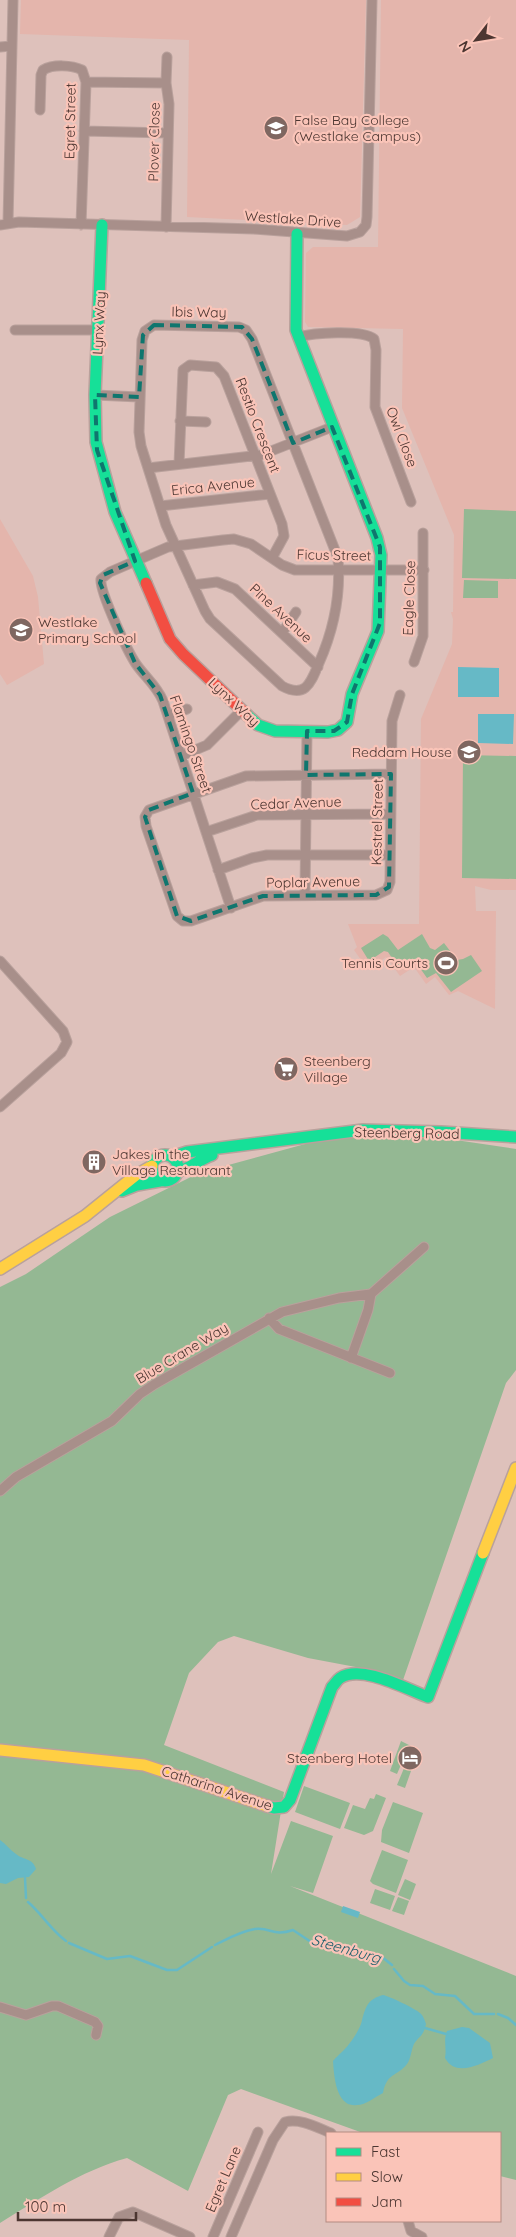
<svg xmlns="http://www.w3.org/2000/svg" width="516" height="2237" font-family="Quicksand,sans-serif">
<rect width="100%" height="100%" fill="#dec1bb"/>
<!-- built -->
<path fill="#e4b5ac" d="M21 0H366L360 217 347 225 187 217 189 40 20 34Z
M381 0H516V890H491L475 886 476 911H496L495 1009 458 991 449 995 435 977 426 984 414 967 400 976 386 957 368 970 354 950 357 947 348 924H419L421 719 452 644 453 619 451 612H453L454 535 402 408 403 329 308 327 305 322 306 253 313 247H378Z
M0 519 33 576 38 597 44 664 7 685 0 674Z"/>
<!-- green -->
<path fill="#94b893" d="M464 509 516 511V579L462 578Z
M464 580 498 581V598H463Z
M463 755 516 756V879L462 878Z
M383 934 388 937 398 950 422 934 430 948 435 950 444 943 457 960 463 959 471 955 482 971 451 992 436 973 427 978 415 961 400 970 388 952 384 951 369 961 361 948Z
M327 1138H442L516 1149V1370L506 1383 402 1683 361 1668 308 1658 234 1636 218 1642 189 1673 164 1745 284 1792 271 1874 291 1821 333 1836 313 1893 290 1886 516 1976V2180L500 2176V2133H363L241 2089 228 2095 188 2191 127 2158C80 2171 41 2198 0 2223V1287L26 1274 110 1217 199 1173Z
M401 1741 413 1747V1749L415 1750 414 1753 417 1754 405 1788 397 1785 407 1761 403 1760 397 1774 390 1771Z
M304 1786 350 1803 340 1829 295 1812Z
M376 1794 386 1798 373 1831 364 1835 344 1828 353 1805 365 1809 370 1798 374 1799Z
M393 1802 423 1813 409 1853 381 1842 382 1830Z
M382 1850 408 1860 396 1893 373 1884 370 1881Z
M405 1879 416 1884 410 1900 398 1895Z
M375 1889 395 1896 390 1910 370 1903Z
M398 1897 409 1901 404 1915 392 1911Z"/>
<!-- water -->
<path fill="#66b9c6" d="M458 667 499 668V697H458Z
M478 714H514L513 744 478 743Z
M0 1840C6 1844 10 1850 16 1854 23 1860 33 1858 36 1869L29 1877 18 1878 6 1884 0 1883Z
M343 1906 360 1912 358 1918 341 1912Z
M383 1995C389 1996 416 2009 420 2013 423 2015 425 2021 426 2024 423 2037 420 2035 414 2044 411 2050 411 2059 407 2064 397 2077 387 2072 383 2093 375 2097 366 2105 357 2105 336 2108 334 2076 333 2061 338 2055 345 2050 349 2044 354 2038 361 2027 362 2020 366 2006 368 1999 383 1995Z
M462 2027 469 2028 490 2043 493 2058C479 2065 455 2077 445 2058 447 2048 443 2041 447 2031Z"/>
<g fill="none" stroke-linecap="round" stroke-linejoin="round">
<!-- stream -->
<path stroke="#66b9c6" stroke-width="2.5" d="M25 1878 26 1898
M28 1902C42 1914 51 1930 66 1941
M69 1943 107 1959 130 1956 167 1970H177L212 1947
M215 1945C227 1939 241 1931 255 1929 271 1927 273 1937 293 1930L311 1942H319L341 1951H355L366 1957H382L392 1965
M394 1969 404 1981 410 1985 423 1986 435 1994 455 1996 474 2014H494
M498 2014 508 2018 516 2025
M425 2028 446 2034"/>
<defs>
<path id="street" d="M0 47 11 46
M86 82 166 83
M40 110 41 75 43 70C53 64 72 65 82 70L86 82 81 225
M84 131 167 133
M8 223 13 0
M0 225 19 222 254 229 347 236 360 232 366 225 367 217 372 0
M166 227 169 104 166 83 167 57
M154 325 239 327 246 330 252 339 338 558C341 595 334 629 319 663 311 682 306 699 282 686L210 619 205 611 166 525 141 446 139 432 142 340 145 331Z
M15 330H98
M298 337C313 333 362 329 374 339L376 350 375 407 411 502
M95 395 139 397
M180 421 206 422
M179 464 183 370 190 365 216 367 224 376 282 524 284 536 272 558
M148 468 261 455 332 427
M160 506 270 494
M193 585 217 582 235 589 318 667
M282 633 296 612
M414 662 423 636V533
M168 716 187 709
M181 756 207 745 242 710
M391 774 246 776 149 810 145 817 146 826 177 916 183 921H191L263 896 376 895 387 890 390 882 392 721 400 695
M206 832 257 815 390 814
M218 870 252 858 267 855H390
M305 894 307 731
M231 908 163 701C157 686 145 677 136 664 128 652 99 591 101 579L110 572 168 547 223 540 234 539 251 544 282 565 295 570H424
M0 961 63 1031 67 1042 61 1053 0 1107
M269 1318 279 1329 390 1373
M351 1358 368 1310 371 1294 424 1247
M0 1491 16 1477 112 1421 140 1394 155 1384 282 1312 339 1298 371 1294
M0 2007 26 2015 52 2006H58L95 2022 98 2026 96 2035
M408 2221 411 2231 422 2237
M109 2237 119 2217 133 2212 190 2237
M213 2237 258 2132
M231 2237 273 2140 285 2122C300 2118 316 2127 331 2133"/>
<path id="fast" d="M102 225 95 395 96 442 115 512 146 583
M246 714 258 725 275 731 328 732 338 730 347 722 352 694 378 631 381 555 377 538 296 330 297 234
M152 1168a13 13 0 1 1 26 0a13 13 0 1 1-26 0Z
M172 1157 187 1152 363 1130 441 1132 516 1137
M179 1171C191 1168 200 1159 212 1155
M122 1191 137 1185 160 1181
M267 1806 274 1808 284 1807 290 1800 332 1687C335 1684 337 1680 340 1678 362 1664 406 1689 428 1697L483 1553"/>
<path id="slow" d="M0 1269 85 1216 136 1175 152 1166
M483 1553 516 1468
M0 1750 144 1765 267 1806"/>
<path id="jam" d="M146 583 170 639 183 654 246 714"/>
</defs>
<!-- street casing -->
<use href="#street" stroke="#b9a19c" stroke-width="11"/>
<!-- fast casing -->
<use href="#fast" stroke="#b9a19c" stroke-width="14"/>
<!-- slow casing -->
<use href="#slow" stroke="#b9a19c" stroke-width="14"/>
<!-- jam casing -->
<use href="#jam" stroke="#b9a19c" stroke-width="14"/>
<!-- street -->
<use href="#street" stroke="#a88f8a" stroke-width="9"/>
<!-- fast -->
<use href="#fast" stroke="#16e098" stroke-width="11"/>
<!-- slow -->
<use href="#slow" stroke="#ffcf43" stroke-width="11"/>
<!-- jam -->
<use href="#jam" stroke="#f24e42" stroke-width="11"/>
</g>
<!-- marked area -->
<path fill="none" stroke="#0f766e" stroke-width="4" stroke-dasharray="10 6" stroke-linejoin="round" d="M154 325 242 327 252 339 293 443 332 427 380 547V623L352 694 347 722 334 731H307L306 775 391 774 389 887 376 895 263 896 191 921 177 916 145 817 149 810 193 793 160 695 135 663 100 583 103 575 135 561 97 450 95 395 139 397 143 335Z"/>
<!-- icons -->
<defs>
<symbol id="university-disc" viewBox="-11 -11 22 22"><circle r="9.5" fill="#7f6761" stroke="#fac4b8"/><path d="M0-5L7-2L0 1L-7-2ZM-4 1L0 2.5L4 1V4Q0 6-4 4Z" fill="#fff"/></symbol>
<symbol id="school-disc" viewBox="-11 -11 22 22"><circle r="9.5" fill="#7f6761" stroke="#fac4b8"/><path d="M0-5L7-2L0 1L-7-2ZM-4 1L0 2.5L4 1V4Q0 6-4 4Z" fill="#fff"/></symbol>
<symbol id="stadium-disc" viewBox="-11 -11 22 22"><circle r="9.5" fill="#7f6761" stroke="#fac4b8"/><path d="M0-5a6.5 5 0 1 0 0 10a6.5 5 0 1 0 0-10ZM-3.5-1.8h7v3.6h-7Z" fill="#fff"/></symbol>
<symbol id="supermarket-disc" viewBox="-11 -11 22 22"><circle r="9.5" fill="#7f6761" stroke="#fac4b8"/><path d="M-6-5.5h2.5l.6 2H6L4.5 2H-2.5L-4.4-4H-6ZM-1.5 3.2a1.3 1.3 0 1 0 .1 0ZM3 3.2a1.3 1.3 0 1 0 .1 0Z" fill="#fff"/></symbol>
<symbol id="building-disc" viewBox="-11 -11 22 22"><circle r="9.5" fill="#7f6761" stroke="#fac4b8"/><path d="M-4-6H4V6H1V3H-1V6H-4ZM-2.5-4.3h1.7v1.8h-1.7ZM.8-4.3h1.7v1.8H.8ZM-2.5-1h1.7V.8h-1.7ZM.8-1h1.7V.8H.8Z" fill="#fff"/></symbol>
<symbol id="hotel-disc" viewBox="-11 -11 22 22"><circle r="9.5" fill="#7f6761" stroke="#fac4b8"/><path d="M-6-4.5h1.5V1H6V5H4.5V3h-9V5H-6ZM-4 0a1.8 1.8 0 1 1 3.6 0ZM.5 0V-2.5h3Q6-2.5 6 0Z" fill="#fff"/></symbol>
</defs>
<g fill-rule="evenodd">
<use href="#university-disc" x="262" y="114" width="28" height="28"/>
<use href="#school-disc" x="7" y="616" width="28" height="28"/>
<use href="#school-disc" x="455" y="738" width="28" height="28"/>
<use href="#stadium-disc" x="432" y="949" width="28" height="28"/>
<use href="#supermarket-disc" x="272" y="1055" width="28" height="28"/>
<use href="#building-disc" x="80" y="1148" width="28" height="28"/>
<use href="#hotel-disc" x="396" y="1744" width="28" height="28"/>
</g>
<g text-anchor="middle" stroke-width="4.5" stroke-linejoin="round" paint-order="stroke">
<!-- poi labels -->
<g font-size="14" fill="#4c3631" stroke="#fac4b8" text-anchor="start">
<text x="294" y="125">False Bay College<tspan x="294" dy="16">(Westlake Campus)</tspan></text>
<text x="38" y="627">Westlake<tspan x="38" dy="16">Primary School</tspan></text>
<text x="452" y="757" text-anchor="end">Reddam House</text>
<text x="428" y="968" text-anchor="end">Tennis Courts</text>
<text x="304" y="1066">Steenberg<tspan x="304" dy="16">Village</tspan></text>
<text x="112" y="1159">Jakes in the<tspan x="112" dy="16">Village Restaurant</tspan></text>
<text x="392" y="1763" text-anchor="end">Steenberg Hotel</text>
</g>
<!-- street labels -->
<g font-size="14" fill="#4c3631" stroke="#fac4b8">
<text transform="translate(70 121) rotate(-89)" y="5">Egret Street</text>
<text transform="translate(154 142) rotate(-89)" y="5">Plover Close</text>
<text transform="translate(293 219) rotate(4)" y="5">Westlake Drive</text>
<text transform="translate(199 312) rotate(1)" y="5">Ibis Way</text>
<text transform="translate(99 323) rotate(-87)" y="5">Lynx Way</text>
<text transform="translate(258 425) rotate(69)" y="5">Restio Crescent</text>
<text transform="translate(402 437) rotate(69)" y="5">Owl Close</text>
<text transform="translate(213 486) rotate(-6)" y="5">Erica Avenue</text>
<text transform="translate(334 555) rotate(1)" y="5">Ficus Street</text>
<text transform="translate(409 598) rotate(-88)" y="5">Eagle Close</text>
<text transform="translate(281 613) rotate(43)" y="5">Pine Avenue</text>
<text transform="translate(234 702) rotate(43)" y="5">Lynx Way</text>
<text transform="translate(191 744) rotate(71)" y="5">Flamingo Street</text>
<text transform="translate(296 803) rotate(-2)" y="5">Cedar Avenue</text>
<text transform="translate(377 822) rotate(-89)" y="5">Kestrel Street</text>
<text transform="translate(313 882) rotate(-1)" y="5">Poplar Avenue</text>
<text transform="translate(407 1133) rotate(1)" y="5">Steenberg Road</text>
<text transform="translate(182 1353) rotate(-31)" y="5">Blue Crane Way</text>
<text transform="translate(217 1788) rotate(18)" y="5">Catharina Avenue</text>
<text transform="translate(223 2179) rotate(-67)" y="5">Egret Lane</text>
</g>
<!-- water labels -->
<g font-size="15" font-style="italic" fill="#1d616d" stroke="#fac4b8">
<text transform="translate(346 1949) rotate(16)" y="5">Steenburg</text>
</g>
</g>
<!-- legend -->
<rect x="326" y="2132" width="175" height="90" fill="#fac4b8" stroke="#b48b82"/>
<rect x="336" y="2148" width="25" height="8" fill="#16e098" stroke="#b48b82"/>
<text x="371" y="2157" font-size="15" fill="#4c3631">Fast</text>
<rect x="336" y="2173" width="25" height="8" fill="#ffcf43" stroke="#b48b82"/>
<text x="371" y="2182" font-size="15" fill="#4c3631">Slow</text>
<rect x="336" y="2198" width="25" height="8" fill="#f24e42" stroke="#b48b82"/>
<text x="371" y="2207" font-size="15" fill="#4c3631">Jam</text>
<!-- north arrow -->
<g transform="translate(476 40) rotate(239)" stroke="#fac4b8" stroke-width="4" paint-order="stroke">
<path d="M0-4L9 19L0 12L-9 19Z" fill="#4c3631"/>
<text y="-8" font-size="14" font-weight="bold" text-anchor="middle" fill="#4c3631">N</text>
</g>
<!-- scale -->
<path d="M18 2212v8h118v-8" fill="none" stroke="#4c3631" stroke-width="2.5"/>
<text x="25" y="2212" font-size="15" fill="#4c3631" stroke="#fac4b8" stroke-width="4" paint-order="stroke">100 m</text>
</svg>
